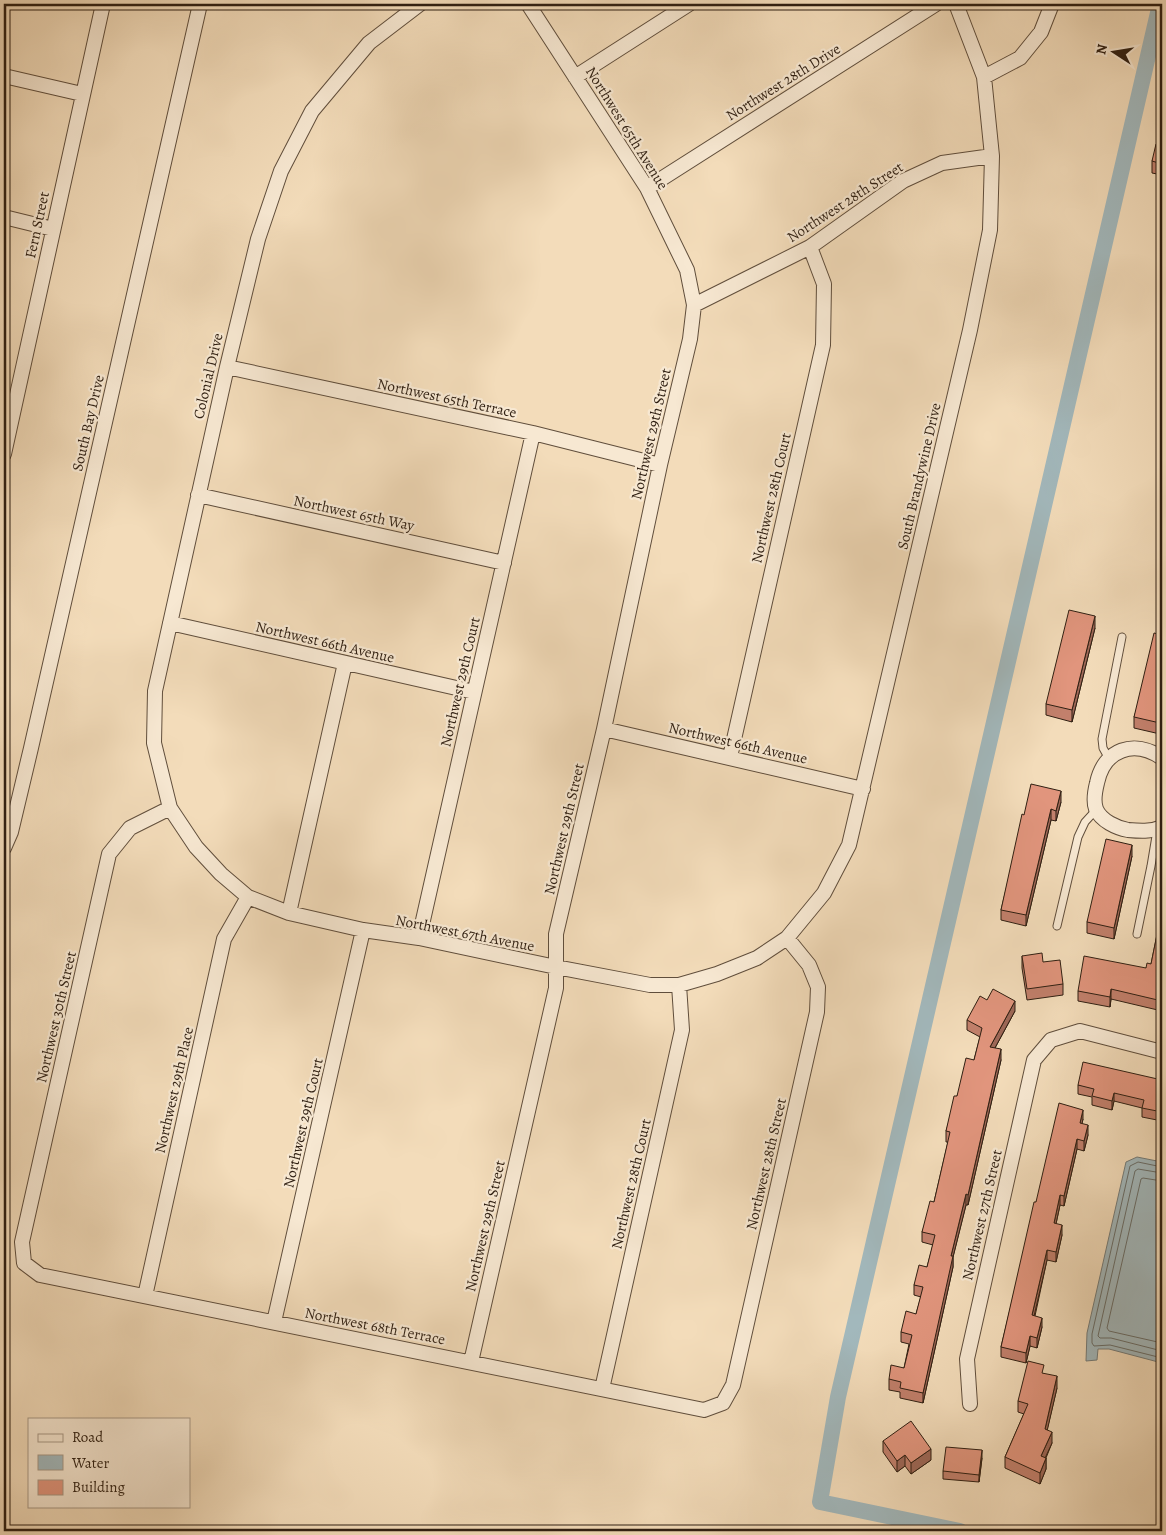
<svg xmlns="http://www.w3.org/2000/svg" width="1166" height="1535" font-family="Alegreya,serif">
<rect width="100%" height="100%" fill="#f3dcba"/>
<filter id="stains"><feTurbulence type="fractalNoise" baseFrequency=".004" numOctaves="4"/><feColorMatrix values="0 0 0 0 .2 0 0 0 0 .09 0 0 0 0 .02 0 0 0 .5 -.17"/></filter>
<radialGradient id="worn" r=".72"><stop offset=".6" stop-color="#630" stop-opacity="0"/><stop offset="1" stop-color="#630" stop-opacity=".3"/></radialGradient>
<!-- water -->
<path fill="#a2b8bc" stroke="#747b78" d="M1137 1157 1162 1162V1363L1109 1349H1098L1097 1360 1086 1361 1087 1333 1126 1162Z"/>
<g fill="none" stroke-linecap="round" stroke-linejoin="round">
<!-- shore -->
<path stroke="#686c67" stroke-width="1" d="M1162 1167 1138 1162 1130 1166 1092 1334V1343L1094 1346 1110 1345 1162 1358
M1162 1173 1138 1169 1135 1171 1098 1336 1100 1338H1111L1162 1351
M1162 1181 1143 1178 1141 1179 1107 1328 1109 1331 1162 1343"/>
<!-- canal -->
<path stroke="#a2b8bc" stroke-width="16" d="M960 1531 820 1502 838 1397 1160 4"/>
<defs>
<path id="lane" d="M1108 757 1103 748 1102 739 1122 637
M1057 926 1078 837 1085 822 1096 810
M1137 934 1151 866 1157 830"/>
<path id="street" d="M420 4 369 43 312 111 281 171 258 239 227 367 155 691 154 743 170 808 196 847 221 874 248 897 289 913 363 930 419 938 556 967 650 985H679L717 974 757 958 787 938 824 893 849 845 970 330 990 230 992 156 984 77 956 4
M4 76 82 94
M575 77 689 4
M984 77 1020 58 1041 32 1052 4
M647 188 936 4
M4 217 53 229
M694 305 810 247 903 181 942 163 992 156
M227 367 533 433 660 465
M4 454 103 4
M198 495 504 563
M170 623 474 692
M604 729 863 789
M730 757 823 345 824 284 810 247
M1162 758C1134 739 1104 749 1097 783 1095 791 1093 801 1096 809 1101 821 1117 828 1128 830 1139 831 1151 832 1162 827
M170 808 130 828 109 854 22 1242 24 1263 40 1275 704 1410 723 1403 733 1385 817 1012 818 987 809 965 787 938
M4 848 11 832 31 748 200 4
M289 913 345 663
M419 938 533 433
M145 1296 224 939 248 897
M274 1322 363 930
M471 1362 556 988V934L604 729 660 465 690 339 694 305 687 270 647 188 528 4
M602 1389 682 1030 679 985
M970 1404 967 1359 1034 1060 1051 1040 1080 1031 1162 1052"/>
</defs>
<!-- lane casing -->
<use href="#lane" stroke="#604e3c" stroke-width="9"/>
<!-- street casing -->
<use href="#street" stroke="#604e3c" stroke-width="16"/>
<!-- lane -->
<use href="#lane" stroke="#f7e8d2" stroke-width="7"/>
<!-- street -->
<use href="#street" stroke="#f7e8d2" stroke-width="14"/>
</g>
<!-- wall -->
<path fill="#c2806c" stroke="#2f1f12" d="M1162 145V175L1152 173V161Z
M1095 628 1072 722 1046 715V704Z
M1162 635 1160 734 1134 728V717Z
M1061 802 1056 821 1051 820 1026 926 1001 920V910L1024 815Z
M1132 856 1114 939 1087 933V922Z
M1162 910V1011L1111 999 1110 1007 1078 1001V991L1146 968 1151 964Z
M1022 956 1043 962 1063 984V995L1027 1000 1022 968Z
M987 1000 1015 1011 995 1048 1001 1060 968 1205H966L953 1257V1267L923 1403 900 1398V1392L889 1390V1379L904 1368 909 1344 901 1342V1332L916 1314 921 1297 914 1295V1285L927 1267 933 1245 922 1242V1232L934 1202 948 1142H946V1131L957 1096 974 1060 980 1037 967 1030V1020Z
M1162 1080V1121L1142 1117V1108L1114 1101 1112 1110 1092 1105V1097L1078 1094V1085Z
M1083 1119 1082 1123 1088 1135 1084 1151 1077 1149 1064 1206 1060 1205 1056 1224 1062 1235 1056 1262 1047 1260 1035 1316 1042 1327 1037 1348 1030 1346 1026 1363 1001 1357V1347L1036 1202Z
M1044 1373 1057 1388 1047 1430 1052 1443 1046 1458V1469L1040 1484 1005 1468V1457L1024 1414 1018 1412V1401Z
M883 1441 931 1460 911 1474 905 1466 897 1472 883 1452Z
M982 1458 979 1482 943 1479V1471Z"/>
<!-- shaded-wall -->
<path fill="#9e6858" stroke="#2f1f12" d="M1095 616V628L1072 722V710Z
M1162 713V724L1160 734V723Z
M1061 791V802L1056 821V811Z
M1051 809V820L1026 926V915Z
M1132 845V856L1114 939V928Z
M1111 989V999L1110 1007V997Z
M1015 1001V1011L990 1057V1047Z
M1001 1049V1060L968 1205V1195Z
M1114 1093V1101L1112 1110V1101Z
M1083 1110V1119L1080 1133V1123Z
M1088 1125V1135L1084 1151V1141Z
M1077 1139V1149L1064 1206V1196Z
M966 1194V1205L953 1257V1267L923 1403V1393L951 1256Z
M1060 1195V1205L1054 1233V1223Z
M1062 1225V1235L1056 1262V1252Z
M1047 1250V1260L1032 1325V1315Z
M1042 1318V1327L1037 1348V1338Z
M1030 1336V1346L1026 1363V1353Z
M1057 1376V1388L1045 1440V1429Z
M1052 1432V1443L1041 1467V1456Z
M931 1449V1460L911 1474V1463Z
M982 1450V1458L979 1482V1475Z
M905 1455V1466L897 1472V1461Z
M1046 1458V1469L1040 1484V1473Z"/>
<!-- building -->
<path fill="#e1957d" stroke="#2f1f12" d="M1156 144 1162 145V164L1152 161Z
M1069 610 1095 616 1072 710 1046 704Z
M1154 633 1162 635V713L1160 723 1134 717Z
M1031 784 1061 791 1056 811 1051 809 1026 915 1001 910 1022 814 1024 815Z
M1106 839 1132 845 1114 928 1087 922Z
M1162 910V970L1160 978H1162V1001L1111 989 1110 997 1078 991 1084 956 1146 968 1147 963 1151 964Z
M1042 953 1043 962 1060 960 1063 984 1027 989 1022 956Z
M993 989 1015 1001 990 1047 1001 1049 968 1195 966 1194 951 1256H953L923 1393 900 1388 901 1382 889 1379 891 1365 904 1368 912 1335 901 1332 906 1311 916 1314 923 1287 914 1285 919 1265 927 1267 935 1235 922 1232 930 1201 934 1202 950 1132 946 1131 954 1096H957L966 1058 974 1060 982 1028 967 1020 980 996 987 1000Z
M1083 1062 1162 1080V1112L1142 1108 1144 1100 1114 1093 1112 1101 1092 1096 1094 1089 1078 1085Z
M1059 1103 1083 1110 1080 1123 1088 1125 1084 1141 1077 1139 1064 1196 1060 1195 1054 1223 1062 1225 1056 1252 1047 1250 1032 1315 1042 1318 1037 1338 1030 1336 1026 1353 1001 1347 1034 1202H1036Z
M1028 1361 1044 1365 1042 1373 1057 1376 1045 1429 1052 1432 1041 1456 1046 1458 1040 1473 1005 1457 1028 1404 1018 1401Z
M911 1421 931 1449 911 1463 905 1455 897 1461 883 1441Z
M946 1447 982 1450 979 1475 943 1471Z"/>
<g text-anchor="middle" stroke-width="4.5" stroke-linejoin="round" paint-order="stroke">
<!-- street labels -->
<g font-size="15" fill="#2f1f12" stroke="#f7e8d2">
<text transform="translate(783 82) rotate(-32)" y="5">Northwest 28th Drive</text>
<text transform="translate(627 128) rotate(58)" y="5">Northwest 65th Avenue</text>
<text transform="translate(845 202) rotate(-33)" y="5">Northwest 28th Street</text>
<text transform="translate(37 225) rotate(-78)" y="5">Fern Street</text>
<text transform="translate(208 376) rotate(-77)" y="5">Colonial Drive</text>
<text transform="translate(447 398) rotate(12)" y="5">Northwest 65th Terrace</text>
<text transform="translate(88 423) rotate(-77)" y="5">South Bay Drive</text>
<text transform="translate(651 434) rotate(-77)" y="5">Northwest 29th Street</text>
<text transform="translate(919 476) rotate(-77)" y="5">South Brandywine Drive</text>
<text transform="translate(771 498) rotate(-77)" y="5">Northwest 28th Court</text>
<text transform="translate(354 513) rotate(12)" y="5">Northwest 65th Way</text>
<text transform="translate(325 642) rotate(13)" y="5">Northwest 66th Avenue</text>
<text transform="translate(460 682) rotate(-77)" y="5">Northwest 29th Court</text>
<text transform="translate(738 743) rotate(13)" y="5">Northwest 66th Avenue</text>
<text transform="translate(564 829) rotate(-77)" y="5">Northwest 29th Street</text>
<text transform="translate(465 933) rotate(11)" y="5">Northwest 67th Avenue</text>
<text transform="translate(56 1017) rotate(-77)" y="5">Northwest 30th Street</text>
<text transform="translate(174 1090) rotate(-77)" y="5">Northwest 29th Place</text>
<text transform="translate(303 1123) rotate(-77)" y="5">Northwest 29th Court</text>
<text transform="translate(766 1164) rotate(-77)" y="5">Northwest 28th Street</text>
<text transform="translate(631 1184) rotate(-77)" y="5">Northwest 28th Court</text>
<text transform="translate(982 1215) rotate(-77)" y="5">Northwest 27th Street</text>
<text transform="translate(485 1226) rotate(-77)" y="5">Northwest 29th Street</text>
<text transform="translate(375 1326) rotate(11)" y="5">Northwest 68th Terrace</text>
</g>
</g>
<!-- margin -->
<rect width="1166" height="1535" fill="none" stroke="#f3dcba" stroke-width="20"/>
<rect x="5" y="5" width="1156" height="1525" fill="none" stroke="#2f1f12" stroke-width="2.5"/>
<rect x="10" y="10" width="1146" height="1515" fill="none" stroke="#2f1f12"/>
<!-- legend -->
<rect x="28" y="1418" width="162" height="90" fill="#f7e8d2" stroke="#a79885"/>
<rect x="38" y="1434" width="25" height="8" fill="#f7e8d2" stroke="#a79885"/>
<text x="72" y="1442" font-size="15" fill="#2f1f12">Road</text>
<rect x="38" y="1455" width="25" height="15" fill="#a2b8bc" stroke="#a79885"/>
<text x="72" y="1468" font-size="15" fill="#2f1f12">Water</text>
<rect x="38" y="1480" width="25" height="15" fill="#e1957d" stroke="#a79885"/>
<text x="72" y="1492" font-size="15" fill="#2f1f12">Building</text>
<!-- north arrow -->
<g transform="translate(1114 52) rotate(282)" stroke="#f7e8d2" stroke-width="4" paint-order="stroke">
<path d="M0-4L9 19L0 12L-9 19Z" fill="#2f1f12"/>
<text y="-8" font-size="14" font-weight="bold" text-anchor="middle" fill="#2f1f12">N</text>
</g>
<rect width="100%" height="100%" filter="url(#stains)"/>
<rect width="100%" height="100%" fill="url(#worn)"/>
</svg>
